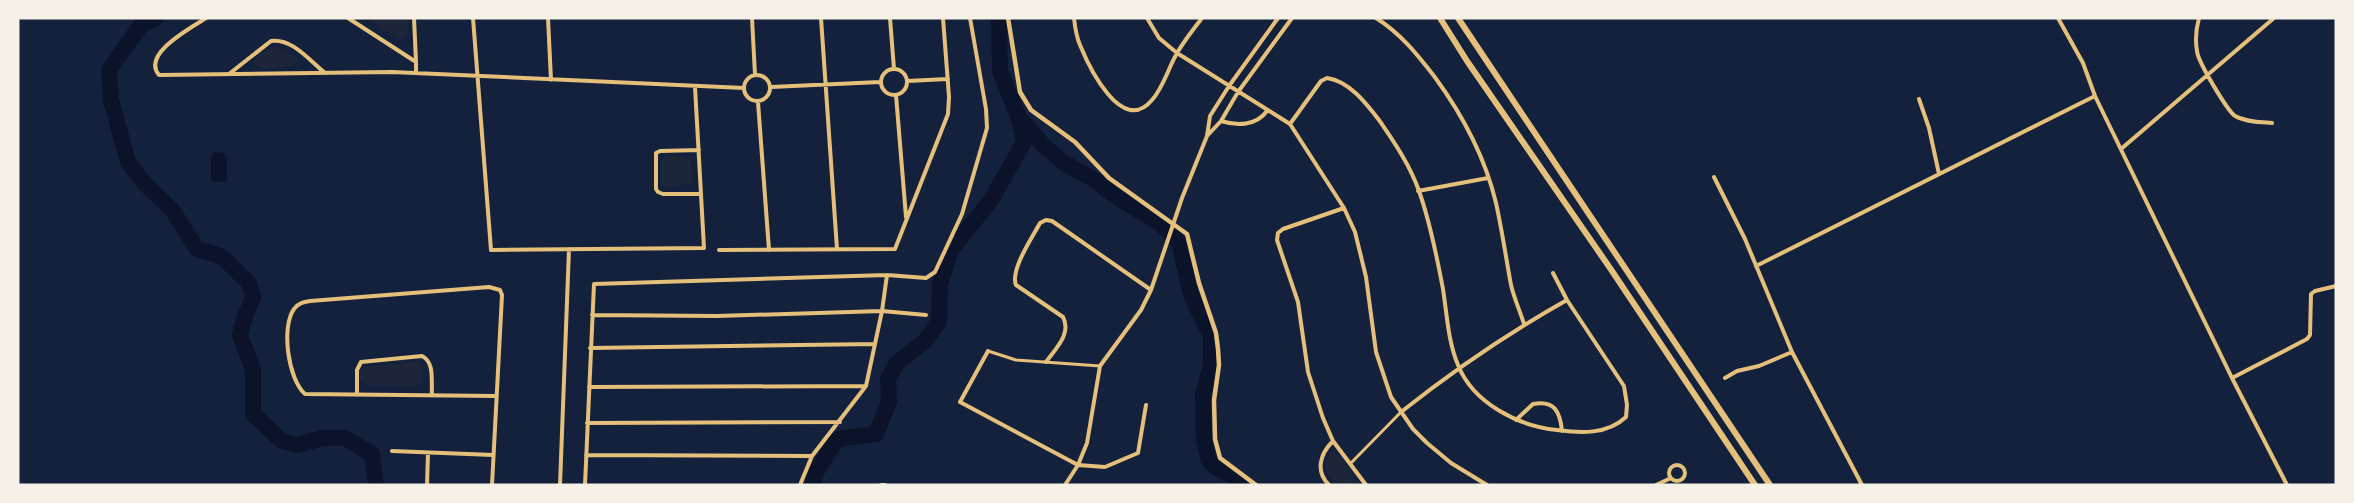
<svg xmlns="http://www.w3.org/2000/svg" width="2354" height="503" font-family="'Golos Text',sans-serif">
<rect width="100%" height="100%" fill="#14213d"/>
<!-- green -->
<path fill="#1d2539" d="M366 18H409L407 36 403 39 397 38Z
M276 47 297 57 296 64 291 67 258 68 254 63C256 53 267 49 276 47Z
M666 156 691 158 692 184 667 187 661 184V161Z
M417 362 422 366V381L418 386 366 385 360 381V372L363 367Z
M1331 452C1342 455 1353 471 1355 482L1353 484C1332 487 1318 470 1331 452Z"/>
<!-- water -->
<path fill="#0b132b" d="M214 152 224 153 227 159V180L224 182H213L211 179V158Z"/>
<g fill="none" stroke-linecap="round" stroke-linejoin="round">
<!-- river -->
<path stroke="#0b132b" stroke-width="16" d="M156 18 141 25 109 70 111 100 128 162 145 184 173 211 197 249 221 256 249 283 253 297 243 322 240 335 253 370V414L282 441 298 445 322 438H345L372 454 376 485
M999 18 1000 71 1018 116 1042 144 1064 163 1093 179 1115 196 1161 224 1179 242 1191 295 1211 336V366L1203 394 1204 439 1208 459 1215 467 1240 480 1244 485
M815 485 813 477 837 439 876 434 889 402 888 379 897 363 925 341 939 321 940 284 951 250 991 200 1024 142 1019 119"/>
<!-- pedestrian -->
<path stroke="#e5c07b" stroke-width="3" d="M988 351 1016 360 1100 366
M1350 464 1401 412"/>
<!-- minor -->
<path stroke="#e5c07b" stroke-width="4" d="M206 18C191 28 141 54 159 75L392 72 744 88
M348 18 416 62V73
M414 18 416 62
M473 18 491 250 704 248 695 87
M548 18 551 80
M752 18 755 75
M821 18 837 249
M890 18 894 69
M1074 18C1075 27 1076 36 1080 45 1089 67 1122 136 1152 100 1163 88 1168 69 1176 55 1183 42 1193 30 1202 18
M1147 18 1159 38 1177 53 1290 124 1344 208 1355 232 1366 277 1376 352 1391 397 1413 429 1427 443 1451 463 1487 485
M1376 18C1400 33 1417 54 1434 76 1462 114 1485 157 1496 203 1502 230 1506 258 1511 285 1514 298 1520 311 1524 324
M2058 18 2083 63 2095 96 2232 378 2287 485
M2199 18C2196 29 2195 40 2197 51 2198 62 2227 110 2235 116 2246 122 2260 122 2272 123
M881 82a13 13 0 1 1 26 0a13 13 0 1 1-26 0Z
M229 74 271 41C292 38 309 60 325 73
M744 88a13 13 0 1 1 26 0a13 13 0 1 1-26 0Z
M907 81 948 79
M771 87 880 82
M896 95 906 217
M1919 99 1929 128 1939 174
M758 102 769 250
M1221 121C1237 126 1256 126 1267 111
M1290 124 1321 81 1327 78C1349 81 1366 103 1379 120 1394 142 1410 165 1419 191 1430 222 1437 257 1443 289 1447 315 1448 341 1458 365 1473 403 1518 426 1557 430 1580 433 1607 435 1626 417L1627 405 1624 386 1567 300 1553 273
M1207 136 1221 121 1238 92 1292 18
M2121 149 2274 18
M699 150 660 151 656 153V189L658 192 663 194H701
M1714 177 1745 239 1792 352 1862 485
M1418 191 1488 178
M1344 208 1283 229 1278 233 1277 240 1298 302 1308 372 1323 418 1333 441 1366 485
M719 250 895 249 948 114 949 97 943 18
M1756 266 2095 96
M592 315 717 316 882 311 926 315
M590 348 875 344
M988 351 960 402 1078 465 1105 467 1138 453 1146 405
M1046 362C1055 349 1072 334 1063 317L1016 285C1010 270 1032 238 1040 223L1046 220 1052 221 1151 290
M1725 378 1737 371 1759 366 1792 352
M2232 378 2307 339 2310 335 2311 294 2315 291 2336 286
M589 387 866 386
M357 395V370L361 362 422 356C435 362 431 382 432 395
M1401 412C1454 370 1508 333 1567 300
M1516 420 1533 404C1555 400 1560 412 1562 431
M587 423 840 422
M392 451 493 455
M586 455 812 456
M1669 473a8 8 0 1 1 16 0a8 8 0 1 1-16 0Z
M427 485 428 453
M492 485 502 295 500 290 489 287 310 301C304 302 298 303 294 309 281 327 288 379 305 394L496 396
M560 485 569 249
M585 485 594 284 887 275 926 278 935 272 962 214 987 128 986 109 970 18
M800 485 812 456 866 386 882 311 887 275
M881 485H885
M1065 485 1078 465 1087 443 1100 366 1141 310 1151 290 1182 198 1207 136 1210 116 1229 86 1278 18
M1329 485C1315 471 1320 454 1333 441
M1656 485 1671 478"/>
<!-- tertiary -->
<path stroke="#e5c07b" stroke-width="4.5" d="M1008 18 1020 92 1031 110 1075 142 1109 178 1187 234 1199 283 1216 333 1218 349 1219 365 1214 400 1215 439 1220 458 1256 485"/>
<!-- primary -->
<path stroke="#e5c07b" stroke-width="6" d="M1440 18 1467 61 1610 268 1755 485
M1458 18 1770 485"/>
</g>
<!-- border -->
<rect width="2354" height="503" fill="none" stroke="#f6f1e7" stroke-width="39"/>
</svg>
